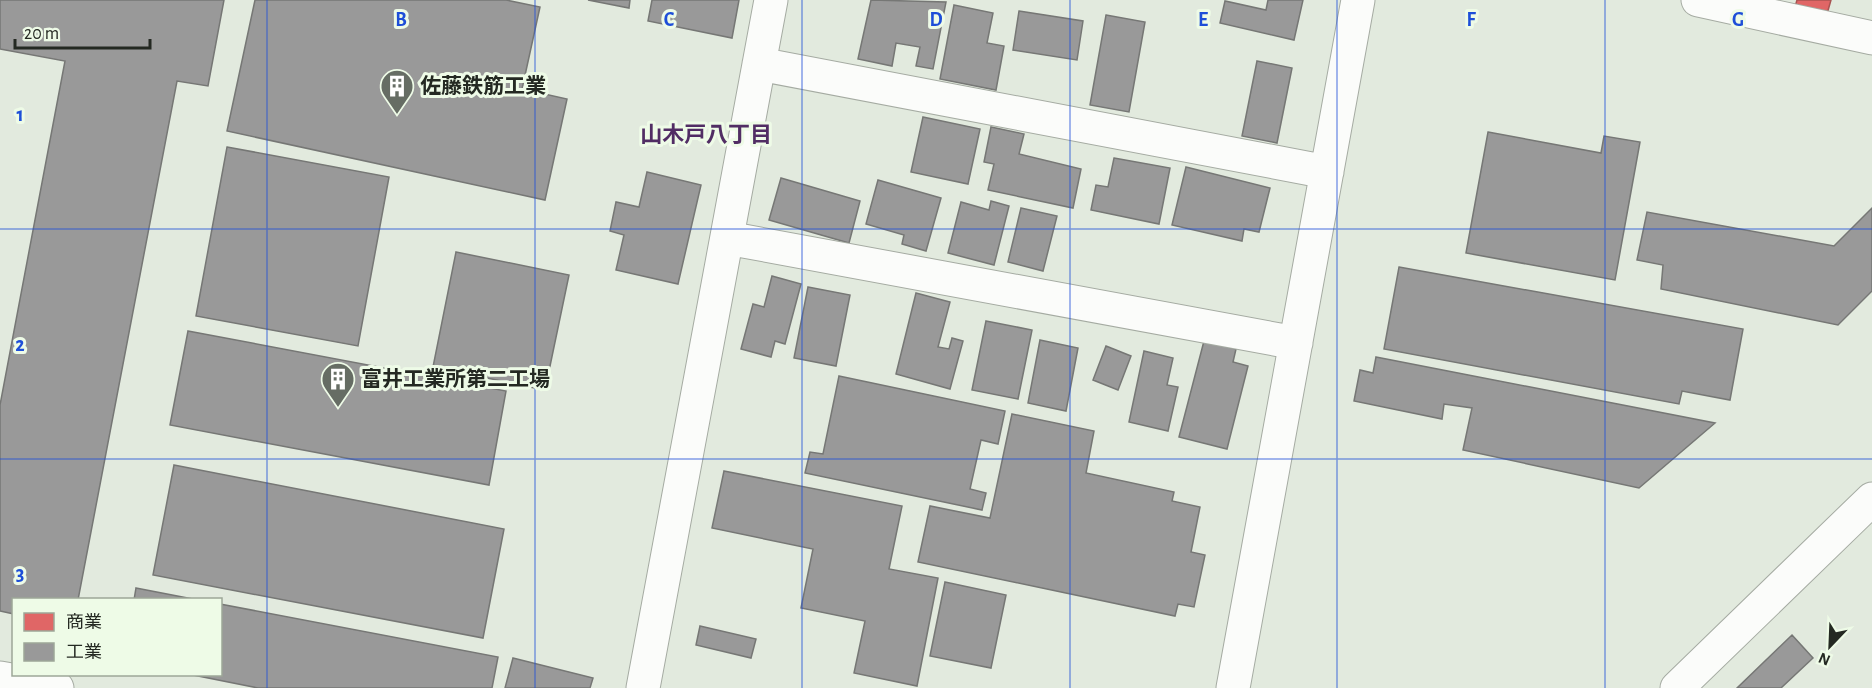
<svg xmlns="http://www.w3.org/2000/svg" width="1872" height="688" font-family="'Alegreya Sans','Noto Sans JP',sans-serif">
<rect width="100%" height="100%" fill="#e2eade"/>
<!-- shops -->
<path fill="#e06666" stroke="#a85452" stroke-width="1.5" d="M1797 0H1831L1827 14 1795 7Z"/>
<!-- industry -->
<path fill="#999" stroke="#767775" stroke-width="1.5" d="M0 0H224L208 86 177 81 78 600H14V614L0 611V405L65 61 0 49Z
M255 0H506L540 7 522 89 567 99 545 200 227 131Z
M588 0H630L629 8Z
M652 0H739L732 38 648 21Z
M871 0 946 2 933 69 916 66 920 47 896 43 892 66 858 59Z
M1268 0H1303L1294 40 1220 23 1225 1 1266 10Z
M954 5 993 13 987 43 1004 46 996 90 940 79Z
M1019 11 1083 21 1077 60 1013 50Z
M1106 15 1145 22 1129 112 1090 105Z
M1257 61 1292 68 1277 143 1242 136Z
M923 117 980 129 968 184 911 172Z
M991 127 1024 134 1019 154 1081 169 1073 208 988 190 994 164 984 162Z
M1488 132 1601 153 1604 136 1640 142 1615 280 1466 253Z
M227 147 389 177 358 346 196 316Z
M1114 158 1170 168 1159 224 1091 210 1096 185 1108 187Z
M1186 167 1270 188 1259 232 1244 229 1242 241 1172 225Z
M647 172 701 185 678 284 616 270 624 235 610 231 616 202 639 207Z
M781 178 860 201 849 243 769 220Z
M878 180 941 198 926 251 902 244 904 235 866 224Z
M991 201 1009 206 994 265 948 253 961 202 989 210Z
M1021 208 1057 216 1043 271 1008 262Z
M1872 208V291L1838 325 1661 289 1663 265 1637 260 1647 212 1834 246Z
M456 252 569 275 545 390 433 367Z
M1399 267 1743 329 1730 400 1682 391 1679 404 1384 349Z
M772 276 801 284 785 344 775 341 771 357 741 349 753 304 764 307Z
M808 287 850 295 836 366 794 358Z
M916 293 950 302 938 347 949 349 952 338 963 341 950 389 896 374Z
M986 321 1032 330 1018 399 972 390Z
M188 331 506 391 489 485 170 425Z
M1040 340 1078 348 1066 411 1028 403Z
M1204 341 1236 349 1233 362 1248 366 1227 449 1179 437Z
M1106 346 1131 356 1118 390 1093 380Z
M1144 351 1173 358 1167 385 1178 387 1168 431 1129 422Z
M1376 357 1715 423 1639 488 1463 450 1472 408 1444 404 1442 419 1354 401 1360 370 1373 373Z
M839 376 1005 411 998 444 981 440 970 489 986 493 982 510 805 473 810 452 823 454Z
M1012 414 1094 431 1086 473 1174 492 1172 501 1200 507 1191 552 1205 555 1194 607 1178 604 1175 616 918 562 930 506 990 518Z
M174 465 504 529 483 638 153 575Z
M724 471 902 506 889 569 938 578 917 686 854 673 865 621 801 608 813 549 712 528Z
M945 582 1006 595 991 668 930 656Z
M136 588 198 600H134Z
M220 604 498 657 492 688H258L188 674H220Z
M700 626 756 639 751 658 696 645Z
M1792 635 1813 658 1781 688H1737Z
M513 658 593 678 590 688H505Z"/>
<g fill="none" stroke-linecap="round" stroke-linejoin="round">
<defs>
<path id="minor" d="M1698 0 1872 38
M759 64 1327 172
M727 238 1296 343
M0 678 57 688
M643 688 771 0
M1233 688 1358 0
M1677 688 1872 499"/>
</defs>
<!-- minor casing -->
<use href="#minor" stroke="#a5aba2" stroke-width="35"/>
<!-- minor -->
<use href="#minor" stroke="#fbfcfa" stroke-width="33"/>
</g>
<!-- grid -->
<path fill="none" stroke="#1d4ed8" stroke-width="1.5" stroke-opacity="0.55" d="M267 0V688M535 0V688M802 0V688M1070 0V688M1337 0V688M1605 0V688M0 229H1872M0 459H1872"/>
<!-- icons -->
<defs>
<symbol id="building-pin" viewBox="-11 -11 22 30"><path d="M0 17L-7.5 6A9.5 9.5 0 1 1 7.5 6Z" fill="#666d64" stroke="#eefbe7"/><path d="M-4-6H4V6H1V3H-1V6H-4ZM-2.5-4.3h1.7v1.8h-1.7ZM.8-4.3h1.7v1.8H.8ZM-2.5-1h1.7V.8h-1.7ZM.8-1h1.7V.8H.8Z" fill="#fff"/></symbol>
</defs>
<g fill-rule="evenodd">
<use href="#building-pin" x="378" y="67" width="38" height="52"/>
<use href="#building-pin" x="319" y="360" width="38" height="52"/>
</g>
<g text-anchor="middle" stroke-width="6" stroke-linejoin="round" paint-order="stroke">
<!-- poi labels -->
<g font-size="21" font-weight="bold" fill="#242922" stroke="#eefbe7" text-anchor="start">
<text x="420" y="93">佐藤鉄筋工業</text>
<text x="361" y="386">富井工業所第二工場</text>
</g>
<!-- neighbourhood labels -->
<g font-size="22" font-weight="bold" fill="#512d64" stroke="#eefbe7">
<text x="706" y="142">山木戸八丁目</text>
</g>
</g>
<g font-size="20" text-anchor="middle" font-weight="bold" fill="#1d4ed8" stroke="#eefbe7" stroke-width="6" stroke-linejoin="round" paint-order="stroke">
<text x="401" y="26">B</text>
<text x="669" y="26">C</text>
<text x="936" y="26">D</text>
<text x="1203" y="26">E</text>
<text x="1471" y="26">F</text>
<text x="1738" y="26">G</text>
<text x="20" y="121">1</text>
<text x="20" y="351">2</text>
<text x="20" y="580">3</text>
</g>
<!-- legend -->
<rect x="12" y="598" width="210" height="78" fill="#eefbe7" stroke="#9da798" stroke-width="1.5"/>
<rect x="24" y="613" width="30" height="18" fill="#e06666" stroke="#9da798" stroke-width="1.5"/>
<text x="66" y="628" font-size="18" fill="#242922">商業</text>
<rect x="24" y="643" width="30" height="18" fill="#999999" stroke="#9da798" stroke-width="1.5"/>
<text x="66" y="658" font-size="18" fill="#242922">工業</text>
<!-- north arrow -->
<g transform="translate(1830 646) rotate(203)" stroke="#eefbe7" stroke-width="4.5" paint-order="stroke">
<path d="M0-4.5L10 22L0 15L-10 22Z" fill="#242922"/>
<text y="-9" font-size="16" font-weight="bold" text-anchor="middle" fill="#242922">N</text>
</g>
<!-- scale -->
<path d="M15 39v9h135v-9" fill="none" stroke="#242922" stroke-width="3"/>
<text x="24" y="39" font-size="18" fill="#242922" stroke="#eefbe7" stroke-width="4.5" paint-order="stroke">20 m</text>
</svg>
